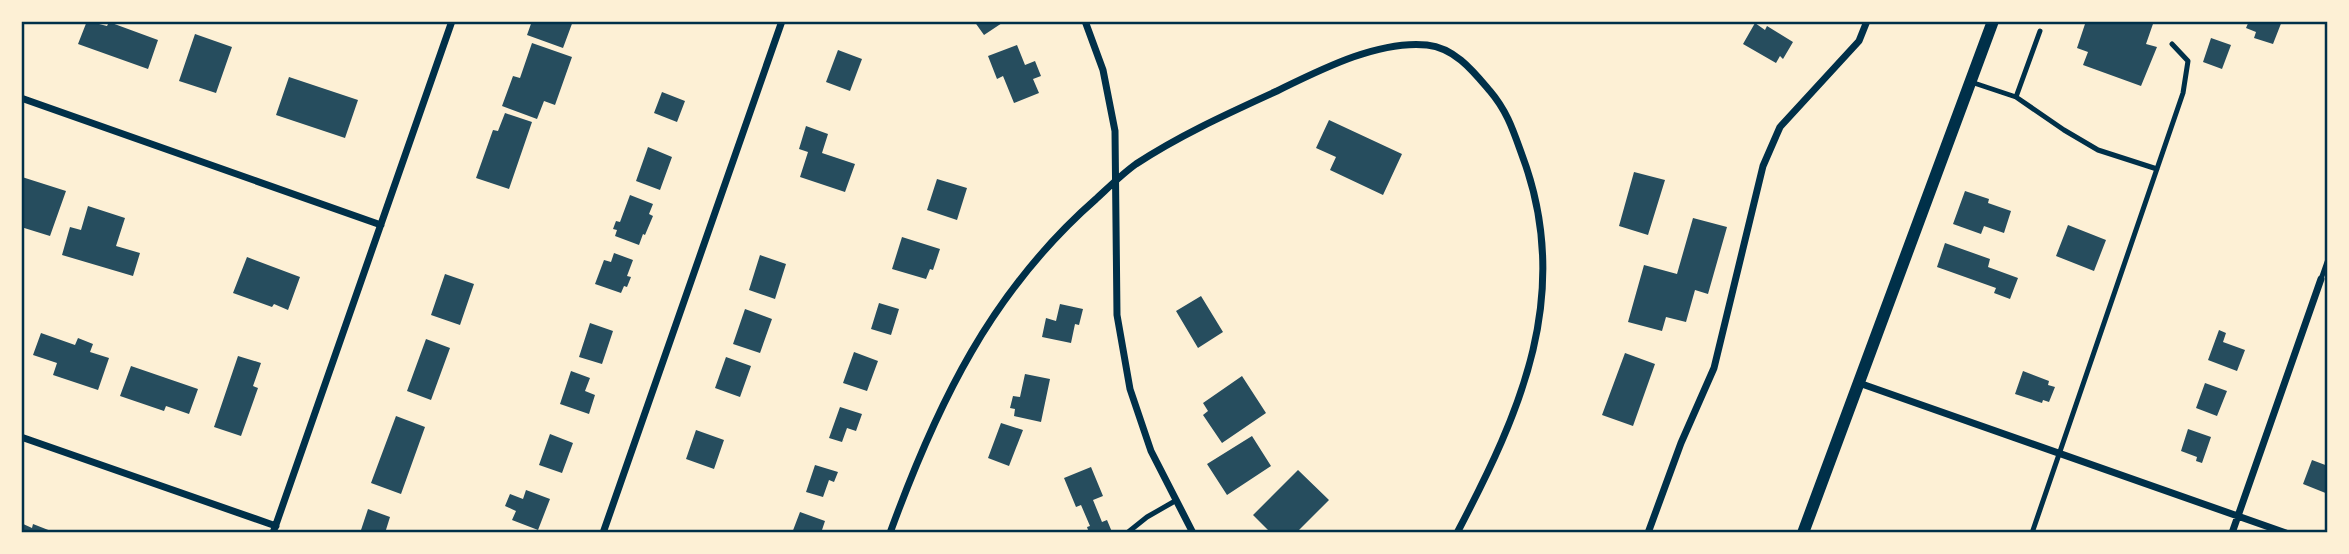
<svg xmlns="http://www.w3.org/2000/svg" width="2349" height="554" font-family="'Asap Condensed',sans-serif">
<rect width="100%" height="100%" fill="#fdf0d5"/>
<!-- building -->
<path fill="#264d5e" d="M87 21 107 26 109 22 158 40 148 69 78 44Z
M532 21H573L563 48 527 35Z
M974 21H1005L984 35Z
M2086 21H2154L2146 44 2157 47 2141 86 2083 65 2088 52 2077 48Z
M2249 21H2282L2273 44 2254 38 2256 32 2246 28Z
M1755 23 1765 30 1767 26 1793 42 1783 59 1780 56 1776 63 1743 44Z
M195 34 232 47 216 93 179 81Z
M2211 38 2231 45 2222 69 2203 62Z
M532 43 572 57 555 105 544 101 537 119 502 106 513 76 520 78Z
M1017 45 1025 65 1035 61 1041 76 1033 79 1039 93 1014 103 1003 76 997 79 988 56Z
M838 50 862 59 850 91 826 82Z
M289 77 358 100 345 138 276 115Z
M662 92 685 101 677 122 654 113Z
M505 113 532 122 509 189 476 178 493 130 498 131Z
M1329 120 1402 154 1383 195 1330 170 1336 157 1316 148Z
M806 126 828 134 822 153 855 164 845 192 800 177 808 152 799 149Z
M648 147 672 157 660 190 636 181Z
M1634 172 1665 180 1648 235 1619 226Z
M22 177 66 191 50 236 21 227Z
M937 179 967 188 957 220 927 210Z
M1965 191 1989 199 1988 203 2011 211 2004 233 1984 226 1981 234 1953 224Z
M630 195 653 204 649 214 653 216 645 235 643 234 639 245 615 236 617 230 613 229 616 221 620 222Z
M88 206 125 218 116 246 140 253 133 276 62 255 70 227 81 230Z
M1693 218 1727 227 1708 294 1695 290 1686 322 1666 317 1662 331 1628 322 1644 265 1677 274Z
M2068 225 2106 240 2094 271 2056 256Z
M902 237 940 249 933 270 930 269 926 279 892 269Z
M1945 243 1990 259 1988 267 2018 278 2010 299 1994 293 1996 288 1937 267Z
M614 253 633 260 627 276 631 277 627 287 624 286 621 293 595 284 604 260 611 262Z
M760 255 786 264 775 299 749 290Z
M247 257 300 277 288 310 274 304 272 307 233 293Z
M445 274 474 284 460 325 431 315Z
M1201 296 1223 332 1198 348 1176 311Z
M879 303 899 309 891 335 871 329Z
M1060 304 1083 309 1079 325 1075 324 1071 343 1042 337 1046 318 1056 321Z
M745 309 772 319 760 353 733 344Z
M590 323 613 331 602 364 579 357Z
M2219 330 2226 333 2223 342 2245 350 2237 371 2208 360Z
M41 333 75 345 78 338 93 344 90 352 109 358 98 390 53 375 57 363 33 355Z
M426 339 450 348 431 400 407 391Z
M854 352 878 361 867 391 843 383Z
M1625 353 1655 364 1633 426 1602 415Z
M238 356 261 363 253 386 258 388 241 436 214 427Z
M726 357 751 366 740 397 715 388Z
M131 366 198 389 189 414 166 406 164 411 120 396Z
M571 371 590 378 585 391 595 395 589 414 560 404Z
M2023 371 2049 381 2048 385 2055 387 2049 402 2043 400 2042 403 2015 394Z
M1025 374 1050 379 1041 422 1014 416 1015 409 1010 408 1013 396 1020 397Z
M1242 376 1266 413 1222 443 1203 415 1208 411 1203 403Z
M2205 383 2227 391 2217 416 2196 408Z
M840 407 862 414 856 431 847 428 842 442 829 438Z
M396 416 425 427 401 494 371 483Z
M1001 423 1023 430 1009 466 988 458Z
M2188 429 2211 437 2202 463 2196 461 2197 457 2181 451Z
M696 430 724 440 714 469 686 459Z
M550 434 573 443 562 473 539 465Z
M1252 436 1271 466 1227 495 1207 464Z
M2312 460 2328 466V494L2303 484Z
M815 465 838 472 834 482 829 480 823 497 806 492Z
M1091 467 1103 496 1093 500 1102 522 1107 520 1112 532 1108 533H1089L1087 527 1090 526 1081 505 1076 507 1064 478Z
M1298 470 1329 500 1296 533H1271L1253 515Z
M526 490 550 499 538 530 512 520 516 511 505 506 510 494 523 499Z
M368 509 390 517 385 533H360Z
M800 512 825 521 821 533H792Z
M21 523 32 528 33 524 56 533H21Z"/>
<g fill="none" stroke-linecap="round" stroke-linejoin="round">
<!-- service -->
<path stroke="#003049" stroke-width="5" d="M1971 82 2016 97 2064 130 2098 150 2157 169
M2016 97 2040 31
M2321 279 2328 259
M1127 533 1147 517 1175 501
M2032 533 2183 93 2188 61 2172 44"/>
<!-- minor -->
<path stroke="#003049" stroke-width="7" d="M1085 21 1103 70 1115 131 1117 315 1130 389 1151 451 1193 533
M21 98 381 225
M1859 383 2286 533
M21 437 276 526
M273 533 452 21
M603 533 782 21
M890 533C937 404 991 291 1096 199 1109 187 1122 174 1136 164 1180 135 1229 113 1277 91 1320 70 1378 40 1427 45 1455 48 1473 71 1490 91 1507 111 1513 130 1522 155 1574 293 1521 411 1457 533
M1648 533 1681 443 1714 368 1763 166 1780 127 1859 41 1867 21
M2232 533 2321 279"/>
<!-- tertiary -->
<path stroke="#003049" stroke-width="12" d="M1803 533 1993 21"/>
</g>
<!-- border -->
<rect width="2349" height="554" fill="none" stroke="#fdf0d5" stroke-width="46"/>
<rect x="23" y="23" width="2303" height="508" fill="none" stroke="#003049" stroke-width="2.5"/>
</svg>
